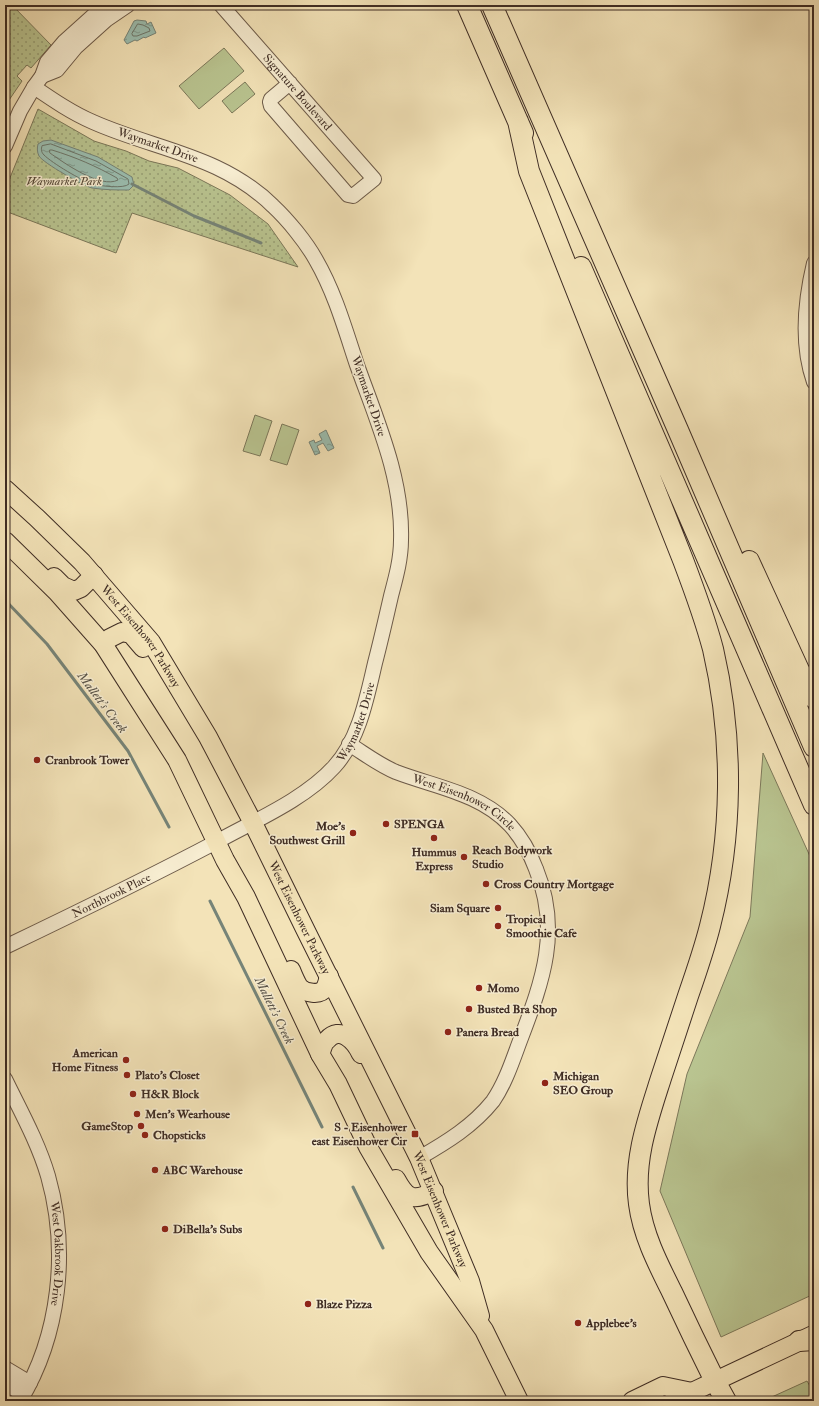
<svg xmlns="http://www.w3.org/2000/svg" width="819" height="1406" font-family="'IM FELL Double Pica',serif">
<defs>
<pattern id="park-dots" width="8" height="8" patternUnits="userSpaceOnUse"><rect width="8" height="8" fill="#b9c490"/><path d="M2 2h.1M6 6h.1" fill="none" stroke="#98a075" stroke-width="1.8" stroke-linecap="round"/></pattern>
<pattern id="water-ripples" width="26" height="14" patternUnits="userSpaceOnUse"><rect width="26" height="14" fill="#9bbeb0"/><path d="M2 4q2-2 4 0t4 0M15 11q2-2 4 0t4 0" fill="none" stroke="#809b8f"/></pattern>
</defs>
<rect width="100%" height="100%" fill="#f3e3b8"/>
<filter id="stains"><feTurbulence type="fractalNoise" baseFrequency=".005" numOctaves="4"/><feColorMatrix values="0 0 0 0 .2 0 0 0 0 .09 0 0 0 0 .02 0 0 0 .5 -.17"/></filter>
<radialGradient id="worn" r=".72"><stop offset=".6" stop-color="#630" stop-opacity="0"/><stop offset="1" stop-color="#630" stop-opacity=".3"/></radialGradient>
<!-- grass -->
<path fill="#b9c490" stroke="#7c785a" d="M224 48 244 71 199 109 179 86Z
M245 82 255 94 232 113 222 101Z
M255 415 272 421 260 456 243 451Z
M282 424 299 430 287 465 270 460Z
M763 753 814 865V1294L721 1337 660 1191 687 1074 750 917Z
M807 1381 814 1393V1401H763Z"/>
<!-- park -->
<path fill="url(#park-dots)" stroke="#7c785a" d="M5 5H12L51 45 31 68 27 65 17 76 22 81 5 106Z
M38 109 94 141 126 151 149 161 178 168 230 195 268 224 298 267 132 213 116 253 5 211V190Z"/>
<!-- water -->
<path fill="url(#water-ripples)" stroke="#768478" d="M137 20 146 21 147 24 151 22 156 33 145 38 144 37 137 41 135 40 127 44 124 40 134 21Z
M51 140 98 157 132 177 134 185 129 190C117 190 105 190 92 188 84 186 43 163 39 156 37 152 37 148 38 144L43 141Z
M326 430 334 448 328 451 323 443 317 446 320 453 315 455 309 442 314 440 315 443 322 440 319 434Z"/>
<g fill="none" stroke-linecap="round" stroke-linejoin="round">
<!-- shore -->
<path stroke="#6d766a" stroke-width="1" d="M138 24 143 25 149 28 150 31 137 36H133L132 34Z
M51 144 96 161 128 179 129 184C124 189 100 186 93 184 82 181 52 163 44 155 41 152 41 149 42 146Z
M50 150H52C75 157 96 166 117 178L118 180C101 189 64 163 50 153Z"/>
<!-- stream -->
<path stroke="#768478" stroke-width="3" d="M132 184 194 216 261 243
M5 600 47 644 128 751 169 827
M210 901 322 1127
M353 1187 383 1248"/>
<defs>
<g id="minor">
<path id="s1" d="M221 5 374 179 353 196 348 195 271 106 270 102 271 99 290 83"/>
<path d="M42 76 57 70 76 47 106 20 128 5"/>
<path d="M5 146 20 111 34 87 42 76 47 62 64 42 94 15 109 5"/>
<path d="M814 263C805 301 801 345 814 382"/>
<path id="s2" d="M349 744C365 754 379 765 396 772 435 787 480 793 510 825 521 837 530 853 536 869 561 930 543 980 521 1038 513 1059 506 1082 493 1101 473 1126 447 1142 419 1158"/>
<path id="s3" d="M5 947C76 913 148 878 218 841 256 820 305 799 334 767 359 740 367 697 375 663 381 640 386 618 391 596 396 577 401 559 401 540 403 479 377 421 357 365 345 329 335 293 316 260 306 242 288 220 273 206 221 155 156 150 93 122 72 113 53 100 34 87"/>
<path id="s4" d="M5 1079C20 1110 38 1142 48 1176 69 1250 60 1335 20 1401"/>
<path d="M5 1368 30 1383"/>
<path d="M5 1383 24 1395"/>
</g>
<g id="major">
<path id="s5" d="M5 489 37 518 82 562 151 642 208 737 253 823 306 931 419 1158 470 1281 480 1316"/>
<path d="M5 541 57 592 103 644 177 760 225 860 246 897 320 1054 338 1084 368 1147 429 1252 484 1330 519 1401"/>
<path d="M54 577 63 586 74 591 81 588 94 575"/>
<path d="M103 644 110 638 122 632 131 634 143 648"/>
<path d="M291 970C293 975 296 982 299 987 305 993 320 996 325 988 327 985 328 980 329 976"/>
<path d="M320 1054C322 1050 323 1043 327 1040 340 1025 355 1041 361 1054"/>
<path d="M396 1179C407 1199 413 1202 434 1191"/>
<path d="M632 1401 663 1386 692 1392"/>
<path d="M673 1401 813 1335"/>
</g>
<path id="highway" d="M467 5 523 133
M492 5 678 430 814 747
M518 121 529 171 683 560C694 589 705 619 713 649 734 740 733 836 710 926 704 950 696 973 688 996 679 1023 670 1050 661 1078 648 1119 633 1160 639 1204 643 1235 658 1264 672 1292 686 1322 700 1351 715 1381L726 1401
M581 267 814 805
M749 561 799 670 814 698
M799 1341 814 1340"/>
</defs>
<!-- minor casing -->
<use href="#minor" stroke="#6c5a49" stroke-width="16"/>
<!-- major casing -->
<use href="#major" stroke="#3f2d24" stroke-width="20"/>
<!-- highway casing -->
<use href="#highway" stroke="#3f2d24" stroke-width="22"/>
<!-- minor -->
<use href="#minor" stroke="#f7edd1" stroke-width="14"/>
<!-- major -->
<use href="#major" stroke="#f3e3b8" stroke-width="18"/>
<!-- highway -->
<use href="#highway" stroke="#f3e3b8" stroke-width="20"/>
</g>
<!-- markers -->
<g fill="#8f2418" stroke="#f7edd1" stroke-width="1.5">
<circle cx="37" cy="760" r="4"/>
<circle cx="386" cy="824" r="4"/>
<circle cx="353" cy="833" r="4"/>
<circle cx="434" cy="838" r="4"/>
<circle cx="464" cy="857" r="4"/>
<circle cx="486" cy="884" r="4"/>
<circle cx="498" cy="908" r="4"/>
<circle cx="498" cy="926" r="4"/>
<circle cx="479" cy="988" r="4"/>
<circle cx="469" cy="1009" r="4"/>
<circle cx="448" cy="1032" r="4"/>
<circle cx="126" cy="1060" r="4"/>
<circle cx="127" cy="1075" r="4"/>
<circle cx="545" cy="1083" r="4"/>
<circle cx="133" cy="1094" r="4"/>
<circle cx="137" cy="1114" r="4"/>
<circle cx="141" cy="1126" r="4"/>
<rect x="411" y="1130" width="8" height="8" rx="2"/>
<circle cx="145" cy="1135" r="4"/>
<circle cx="155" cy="1170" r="4"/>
<circle cx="165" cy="1229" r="4"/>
<circle cx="308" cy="1304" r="4"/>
<circle cx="578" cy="1323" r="4"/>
</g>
<g text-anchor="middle" stroke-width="3" stroke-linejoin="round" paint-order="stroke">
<!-- street labels -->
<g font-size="12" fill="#3f2d24" stroke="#f7edd1">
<text dy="4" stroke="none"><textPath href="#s1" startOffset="116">Signature Boulevard</textPath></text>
<text transform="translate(158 145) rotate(19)" y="4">Waymarket Drive</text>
<text transform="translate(369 396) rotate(71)" y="4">Waymarket Drive</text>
<text dy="4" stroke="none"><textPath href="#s5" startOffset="201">West Eisenhower Parkway</textPath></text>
<text dy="4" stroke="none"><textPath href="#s3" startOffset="427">Waymarket Drive</textPath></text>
<text dy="4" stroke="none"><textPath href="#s2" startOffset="130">West Eisenhower Circle</textPath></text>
<text dy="4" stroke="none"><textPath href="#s3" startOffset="118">Northbrook Place</textPath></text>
<text dy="4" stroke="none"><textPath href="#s5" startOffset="525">West Eisenhower Parkway</textPath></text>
<text dy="4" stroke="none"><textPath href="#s5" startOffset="849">West Eisenhower Parkway</textPath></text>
<text dy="4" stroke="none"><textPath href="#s4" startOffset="185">West Oakbrook Drive</textPath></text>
</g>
<!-- park labels -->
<g font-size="12" font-style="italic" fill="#574b3a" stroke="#f7edd1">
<text x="64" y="185">Waymarket Park</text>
</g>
<!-- poi labels -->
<g font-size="12" font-weight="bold" fill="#3f2d24" stroke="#f7edd1" text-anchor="start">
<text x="45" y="764">Cranbrook Tower</text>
<text x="394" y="828">SPENGA</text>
<text x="345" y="830" text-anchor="end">Moe's<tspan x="345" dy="14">Southwest Grill</tspan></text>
<text x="472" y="854">Reach Bodywork<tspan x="472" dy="14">Studio</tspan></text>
<text x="434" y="856" text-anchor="middle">Hummus<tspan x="434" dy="14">Express</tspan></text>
<text x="494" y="888">Cross Country Mortgage</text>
<text x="490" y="912" text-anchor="end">Siam Square</text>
<text x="506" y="923">Tropical<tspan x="506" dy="14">Smoothie Cafe</tspan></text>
<text x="487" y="992">Momo</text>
<text x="477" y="1013">Busted Bra Shop</text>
<text x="456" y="1036">Panera Bread</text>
<text x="118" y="1057" text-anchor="end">American<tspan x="118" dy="14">Home Fitness</tspan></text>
<text x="135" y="1079">Plato's Closet</text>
<text x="553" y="1080">Michigan<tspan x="553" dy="14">SEO Group</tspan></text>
<text x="141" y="1098">H&amp;R Block</text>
<text x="145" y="1118">Men's Wearhouse</text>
<text x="133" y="1130" text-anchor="end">GameStop</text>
<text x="407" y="1131" text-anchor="end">S - Eisenhower<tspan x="407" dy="14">east Eisenhower Cir</tspan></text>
<text x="153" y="1139">Chopsticks</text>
<text x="163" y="1174">ABC Warehouse</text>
<text x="173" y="1233">DiBella's Subs</text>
<text x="316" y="1308">Blaze Pizza</text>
<text x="586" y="1327">Applebee's</text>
</g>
<!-- water labels -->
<g font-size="13" font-style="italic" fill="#565147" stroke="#f7edd1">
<text transform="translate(103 702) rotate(53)" y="5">Mallett's Creek</text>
<text transform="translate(275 1010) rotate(64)" y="5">Mallett's Creek</text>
</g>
</g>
<!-- margin -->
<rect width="819" height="1406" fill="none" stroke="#f3e3b8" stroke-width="20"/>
<rect x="6" y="6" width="807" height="1394" fill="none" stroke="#3f2d24" stroke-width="2"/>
<rect x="10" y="10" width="799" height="1386" fill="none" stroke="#3f2d24"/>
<rect width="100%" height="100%" filter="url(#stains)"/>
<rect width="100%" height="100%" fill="url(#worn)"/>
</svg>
